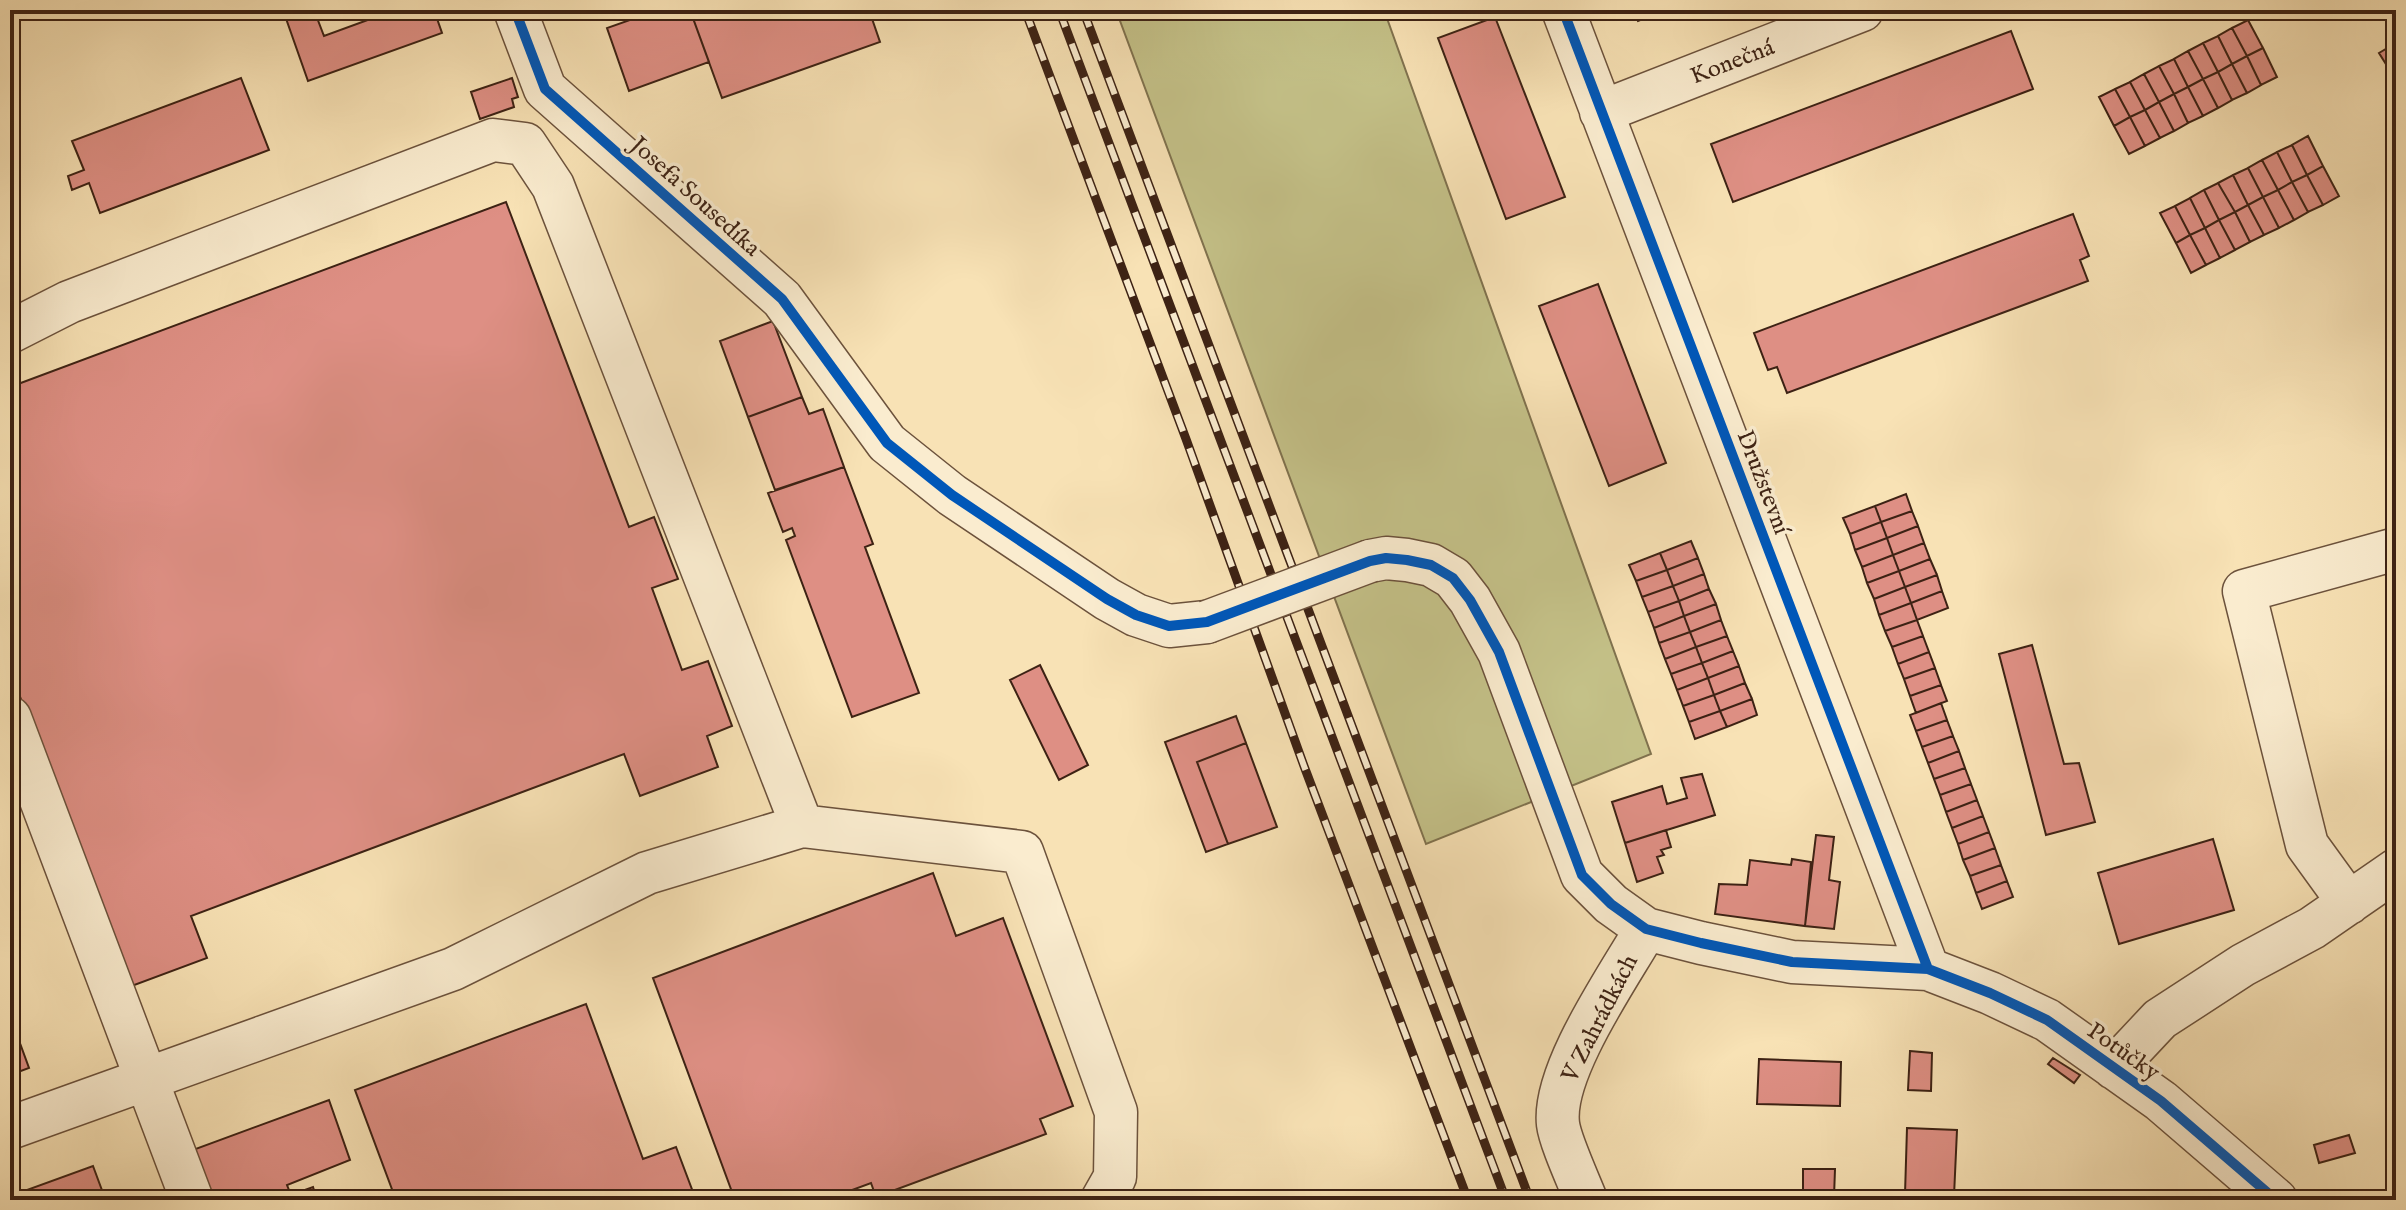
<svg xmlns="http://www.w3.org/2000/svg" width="2406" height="1210" font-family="'IM FELL English',serif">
<rect width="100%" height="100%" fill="#f8e2b5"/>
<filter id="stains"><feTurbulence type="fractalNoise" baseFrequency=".0025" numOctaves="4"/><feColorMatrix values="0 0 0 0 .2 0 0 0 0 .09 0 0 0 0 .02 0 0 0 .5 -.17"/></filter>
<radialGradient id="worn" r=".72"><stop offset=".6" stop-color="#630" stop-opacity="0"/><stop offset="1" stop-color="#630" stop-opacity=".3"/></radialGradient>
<!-- green -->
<path fill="#c4c188" stroke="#80724e" stroke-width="2" d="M1116 10H1384L1651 754 1426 844Z"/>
<!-- building -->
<path fill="#de8f84" stroke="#3d2214" stroke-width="2" d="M283 10H314L324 36 395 10H434L442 33 308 81Z
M658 10H690L709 62 629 91 607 28Z
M690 10H869L880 42 722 98Z
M1633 10H1665L1638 21Z
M1495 17 1565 197 1506 219 1438 38Z
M2248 20 2263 48 2247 56 2232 28Z
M2232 28 2247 56 2232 64 2218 36Z
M2011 31 2033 89 1733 202 1711 144Z
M2218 36 2232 64 2218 72 2203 43Z
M2203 43 2218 72 2203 79 2188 51Z
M2396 43V76L2394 77 2379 53Z
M2263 48 2277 77 2261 85 2247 56Z
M2188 51 2203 79 2188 87 2174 59Z
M2247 56 2261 85 2247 93 2232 64Z
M2174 59 2188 87 2174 94 2159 66Z
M2232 64 2247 93 2232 100 2218 72Z
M2159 66 2174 94 2159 102 2144 74Z
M2218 72 2232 100 2218 108 2203 79Z
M2144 74 2159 102 2145 110 2130 82Z
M241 78 269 150 100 213 89 183 72 190 68 176 84 170 72 141Z
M512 78 518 97 512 99 514 107 480 119 471 92Z
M2203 79 2218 108 2203 116 2188 87Z
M2130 82 2145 110 2130 117 2115 89Z
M2188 87 2203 116 2188 123 2174 94Z
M2115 89 2130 117 2114 126 2099 97Z
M2174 94 2188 123 2174 131 2159 102Z
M2159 102 2174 131 2160 138 2145 110Z
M2145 110 2160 138 2145 146 2130 117Z
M2130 117 2145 146 2129 154 2114 126Z
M2308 136 2323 166 2307 175 2292 145Z
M2292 145 2307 175 2292 182 2277 152Z
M2277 152 2292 182 2278 190 2262 160Z
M2262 160 2278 190 2263 197 2248 168Z
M2323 166 2339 196 2323 205 2307 175Z
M2248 168 2263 197 2248 205 2233 175Z
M2233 175 2248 205 2235 212 2218 183Z
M2307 175 2323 205 2308 212 2292 182Z
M2292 182 2308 212 2294 220 2278 190Z
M2218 183 2235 212 2219 220 2204 190Z
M2204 190 2219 220 2205 228 2190 198Z
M2278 190 2294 220 2279 228 2263 197Z
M2263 197 2279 228 2264 235 2248 205Z
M2190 198 2205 228 2190 235 2175 206Z
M506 202 629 527 654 517 678 579 652 588 682 670 708 661 732 726 707 736 718 767 640 796 624 754 191 916 207 958 129 987 10 670V387Z
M2248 205 2264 235 2250 242 2235 212Z
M2175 206 2190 235 2176 243 2160 213Z
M2235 212 2250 242 2235 250 2219 220Z
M2073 214 2089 256 2080 260 2088 281 1787 393 1777 367 1768 370 1754 333Z
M2219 220 2235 250 2220 258 2205 228Z
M2205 228 2220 258 2206 265 2190 235Z
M2190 235 2206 265 2191 273 2176 243Z
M1598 284 1666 463 1609 486 1539 306Z
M773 321 802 397 748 417 720 341Z
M802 397 809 414 823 409 844 467 775 490 748 417Z
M844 467 873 544 865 547 919 693 852 717 786 540 795 536 792 528 783 532 768 493Z
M1906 494 1912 511 1881 522 1875 506Z
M1875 506 1881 522 1850 534 1843 518Z
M1912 511 1918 526 1887 538 1881 522Z
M1881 522 1887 538 1855 550 1850 534Z
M1918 526 1924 543 1893 555 1887 538Z
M1887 538 1893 555 1862 567 1855 550Z
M1691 541 1698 558 1667 570 1660 553Z
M1924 543 1930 559 1899 571 1893 555Z
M1660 553 1667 570 1636 581 1629 565Z
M1893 555 1899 571 1867 583 1862 567Z
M1698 558 1704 574 1673 586 1667 570Z
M1930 559 1937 575 1905 587 1899 571Z
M1667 570 1673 586 1642 597 1636 581Z
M1899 571 1905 587 1874 599 1867 583Z
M1704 574 1709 589 1679 601 1673 586Z
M1937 575 1942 591 1911 603 1905 587Z
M1673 586 1679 601 1648 612 1642 597Z
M1905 587 1911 603 1879 615 1874 599Z
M1709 589 1716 604 1684 616 1679 601Z
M1942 591 1948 608 1917 620 1911 603Z
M1679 601 1684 616 1654 628 1648 612Z
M1911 603 1917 620 1885 631 1879 615Z
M1716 604 1721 620 1690 632 1684 616Z
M1684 616 1690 632 1659 643 1654 628Z
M1721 620 1727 636 1696 647 1690 632Z
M1917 620 1923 636 1892 647 1885 631Z
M1690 632 1696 647 1665 659 1659 643Z
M1727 636 1733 651 1702 663 1696 647Z
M1923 636 1929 652 1898 664 1892 647Z
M2032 645 2064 764 2079 763 2095 822 2046 835 1999 654Z
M1696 647 1702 663 1671 674 1665 659Z
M1733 651 1739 666 1708 678 1702 663Z
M1929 652 1935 668 1904 679 1898 664Z
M1702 663 1708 678 1677 690 1671 674Z
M1040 665 1088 765 1059 780 1010 680Z
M1739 666 1745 683 1714 695 1708 678Z
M1935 668 1941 685 1910 696 1904 679Z
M1708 678 1714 695 1683 706 1677 690Z
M1745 683 1752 699 1720 711 1714 695Z
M1941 685 1947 701 1916 713 1910 696Z
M1714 695 1720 711 1689 722 1683 706Z
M1752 699 1757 715 1727 727 1720 711Z
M1941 703 1947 720 1916 731 1910 715Z
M1720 711 1727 727 1695 739 1689 722Z
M1236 716 1246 743 1197 762 1228 844 1206 852 1165 742Z
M1947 720 1953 736 1922 747 1916 731Z
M1953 736 1959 751 1928 763 1922 747Z
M1246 743 1277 827 1228 844 1197 762Z
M1959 751 1965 768 1934 779 1928 763Z
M1965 768 1971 784 1940 795 1934 779Z
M1702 774 1715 815 1625 843 1612 802 1662 786 1667 804 1687 798 1681 778Z
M1971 784 1977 800 1946 812 1940 795Z
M1977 800 1983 816 1952 828 1946 812Z
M1983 816 1989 832 1958 844 1952 828Z
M1666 830 1671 847 1661 850 1664 855 1657 857 1663 873 1637 882 1625 843Z
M1989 832 1995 848 1963 860 1958 844Z
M1816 835 1834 837 1829 880 1840 882 1834 929 1805 926Z
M2213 839 2234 910 2119 944 2098 873Z
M1995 848 2001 865 1970 876 1963 860Z
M1792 859 1811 862 1805 926 1715 914 1719 884 1747 885 1750 860 1791 865Z
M2001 865 2007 881 1976 893 1970 876Z
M933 873 956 936 1003 918 1073 1106 1040 1119 1046 1134 876 1197 871 1183 825 1200H735L653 978Z
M2007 881 2013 897 1982 909 1976 893Z
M586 1004 643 1159 676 1147 696 1200H396L355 1090Z
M10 1016 29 1068 10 1075Z
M1910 1051 1932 1053 1931 1091 1908 1090Z
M2053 1058 2080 1075 2074 1083 2048 1064Z
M1759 1059 1841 1062 1840 1106 1757 1104Z
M329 1100 350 1160 287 1185 291 1195 313 1187 317 1200H208L190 1151Z
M1907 1128 1957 1130 1954 1196 1905 1194Z
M2349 1135 2355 1153 2319 1163 2314 1145Z
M93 1166 103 1193 98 1194 100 1200H15L13 1195Z
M1803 1169H1835L1834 1197 1803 1195Z"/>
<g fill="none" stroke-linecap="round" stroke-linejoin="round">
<defs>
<path id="minor" d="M515 10 545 89 782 299 887 443 952 495 1107 599 1136 615 1169 626 1207 622
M1563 10 1928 969
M1601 112 1862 10
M10 332 69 302 493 140 525 144 553 186 802 826
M1370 561 1386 558 1407 560 1431 565 1453 578 1470 600 1499 652 1582 875 1611 904 1646 929 1701 943 1792 962 1928 969 1990 993 2047 1020 2161 1101 2276 1200
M10 718 192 1200
M2349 903 2307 845 2244 591 2396 549
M2114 1068 2160 1019 2243 965 2312 928 2396 870
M10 1128 453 969 647 873 802 826 1022 852 1116 1112 1115 1177 1102 1200
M1586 1200C1579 1182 1560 1141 1558 1124 1552 1071 1619 976 1646 929"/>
</defs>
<!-- minor casing -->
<use href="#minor" stroke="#6c523c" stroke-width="45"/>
<!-- minor -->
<use href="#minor" stroke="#faeccf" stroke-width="42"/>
<defs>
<path id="rail" d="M1025 10 1186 439 1304 766 1468 1200
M1059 10 1506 1200
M1083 10 1530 1200"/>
</defs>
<!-- rail casing -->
<use href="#rail" stroke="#3d2214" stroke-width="9"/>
<!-- rail -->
<use href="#rail" stroke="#faeccf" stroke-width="6" stroke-dasharray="18" stroke-linecap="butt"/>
<defs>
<path id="minor-bridge" d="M1207 622 1370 561"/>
</defs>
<!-- minor-bridge casing -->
<use href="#minor-bridge" stroke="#6c523c" stroke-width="45" stroke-linecap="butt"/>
<!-- minor-bridge -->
<use href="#minor-bridge" stroke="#faeccf" stroke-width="42"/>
<defs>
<path id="cycleway" d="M515 10 545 89 782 299 887 443 952 495 1107 599 1136 615 1169 626 1207 622 1370 561 1386 558 1407 560 1431 565 1453 578 1470 600 1499 652 1582 875 1611 904 1646 929 1701 943 1792 962 1928 969 1990 993 2047 1020 2161 1101 2276 1200
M1563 10 1928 969"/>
</defs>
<!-- cycleway casing -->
<use href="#cycleway" stroke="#faeccf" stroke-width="15"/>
<!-- cycleway -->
<use href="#cycleway" stroke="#0057b8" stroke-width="10"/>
</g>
<g text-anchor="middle" stroke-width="7" stroke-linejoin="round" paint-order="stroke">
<!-- street labels -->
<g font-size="24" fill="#3d2214" stroke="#faeccf">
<text transform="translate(1732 61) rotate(-21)" y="8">Konečná</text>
<text transform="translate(696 196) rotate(42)" y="8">Josefa Sousedíka</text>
<text transform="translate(1764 482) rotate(69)" y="8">Družstevní</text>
<text transform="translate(1599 1018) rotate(-63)" y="8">V Zahrádkách</text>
<text transform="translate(2124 1051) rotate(35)" y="8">Potůčky</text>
</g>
</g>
<!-- margin -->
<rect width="2406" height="1210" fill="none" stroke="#f8e2b5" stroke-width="40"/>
<rect x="12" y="12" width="2382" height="1186" fill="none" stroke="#3d2214" stroke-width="4"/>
<rect x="20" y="20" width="2366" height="1170" fill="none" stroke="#3d2214" stroke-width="2"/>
<rect width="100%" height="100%" filter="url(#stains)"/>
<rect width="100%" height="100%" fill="url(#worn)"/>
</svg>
